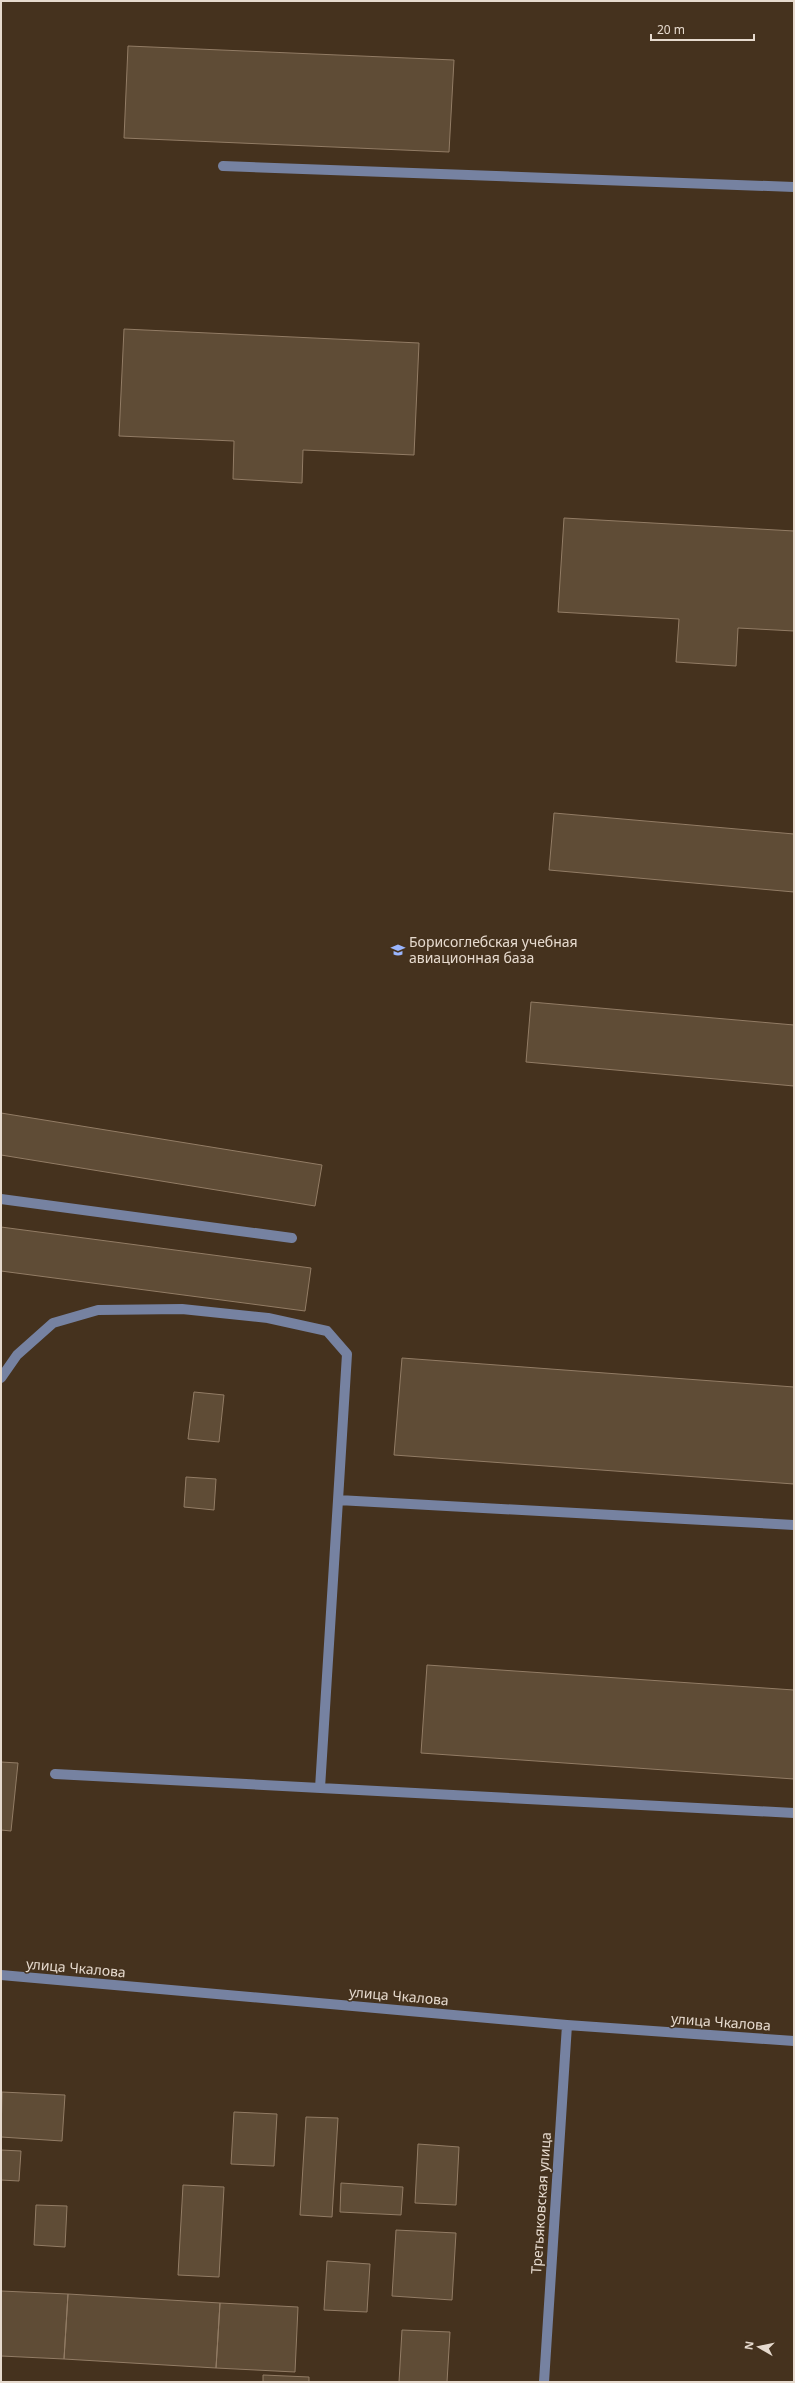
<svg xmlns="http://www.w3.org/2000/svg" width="795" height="2383" font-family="'Noto Sans',sans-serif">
<rect width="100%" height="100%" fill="#45321e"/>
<!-- building -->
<path fill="#5f4c36" stroke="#927c65" d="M128 46 454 60 449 152 124 138Z
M124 329 419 343 414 455 303 450 302 483 233 479 234 441 119 436Z
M564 518 794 531V631L738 628 736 666 676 662 679 619 558 612Z
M554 813 794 834V892L549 870Z
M531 1002 794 1025V1086L526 1062Z
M1 1113 322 1165 315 1206 1 1155Z
M1 1227 311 1268 305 1311 1 1271Z
M402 1358 794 1387V1484L394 1455Z
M194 1392 224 1395 219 1442 188 1439Z
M186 1477 216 1479 214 1510 184 1507Z
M427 1665 794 1690V1779L421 1753Z
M1 1762 18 1763 11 1831 1 1830Z
M2 2092 65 2095 62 2141 1 2137Z
M234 2112 277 2114 274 2166 231 2164Z
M306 2117 338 2118 332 2217 300 2215Z
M418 2144 459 2147 456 2205 415 2203Z
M1 2150 21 2151 19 2181 1 2180Z
M341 2183 403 2187 401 2215 340 2212Z
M183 2185 224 2187 219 2277 178 2275Z
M36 2205 67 2206 65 2247 34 2245Z
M396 2230 456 2233 452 2300 392 2296Z
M327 2261 370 2264 367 2312 324 2310Z
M1 2291 68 2294 64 2359 1 2356Z
M68 2294 220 2303 216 2368 64 2359Z
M220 2303 298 2307 295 2372 216 2368Z
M402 2330 450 2332 447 2382H399Z
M263 2375 309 2377V2382H263Z"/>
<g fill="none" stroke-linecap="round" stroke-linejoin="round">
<!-- minor -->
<path stroke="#7682a1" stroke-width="10" d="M223 166 794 187
M1 1199 292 1238
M1 1378 17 1355 53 1323 98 1310 182 1309 268 1318 327 1331 347 1354 338 1500
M55 1774 794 1813
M320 1788 338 1500 794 1525
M1 1975 567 2025 794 2041
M544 2382 567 2025"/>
</g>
<!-- icons -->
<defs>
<symbol id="university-bare" viewBox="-9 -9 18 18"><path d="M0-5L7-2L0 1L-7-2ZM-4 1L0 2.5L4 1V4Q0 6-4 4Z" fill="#9ab5fd" stroke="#45321e" stroke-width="2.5" paint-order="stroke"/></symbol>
</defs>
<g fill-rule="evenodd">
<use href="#university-bare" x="388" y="940" width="20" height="20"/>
</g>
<g text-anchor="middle" stroke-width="3" stroke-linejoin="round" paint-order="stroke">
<!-- poi labels -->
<g font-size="14" fill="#e6dace" stroke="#45321e" text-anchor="start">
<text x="409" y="947">Борисоглебская учебная<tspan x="409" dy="16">авиационная база</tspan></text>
</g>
<!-- street labels -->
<g font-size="14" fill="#e6dace" stroke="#45321e">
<text transform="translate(76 1968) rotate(5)" y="5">улица Чкалова</text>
<text transform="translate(399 1996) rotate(5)" y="5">улица Чкалова</text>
<text transform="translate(721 2022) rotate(4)" y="5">улица Чкалова</text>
<text transform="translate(541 2203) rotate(-86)" y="5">Третьяковская улица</text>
</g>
</g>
<!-- border -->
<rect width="795" height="2383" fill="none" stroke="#e6dace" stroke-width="4"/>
<!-- north arrow -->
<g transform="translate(759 2347) rotate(279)" stroke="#45321e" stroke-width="3" paint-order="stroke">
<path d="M0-3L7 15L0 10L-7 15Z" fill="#e6dace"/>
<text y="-6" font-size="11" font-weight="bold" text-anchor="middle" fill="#e6dace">N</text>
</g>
<!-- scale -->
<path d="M651 34v6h103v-6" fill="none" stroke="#e6dace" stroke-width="2"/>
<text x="657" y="34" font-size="12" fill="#e6dace" stroke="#45321e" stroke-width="3" paint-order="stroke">20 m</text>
</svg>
